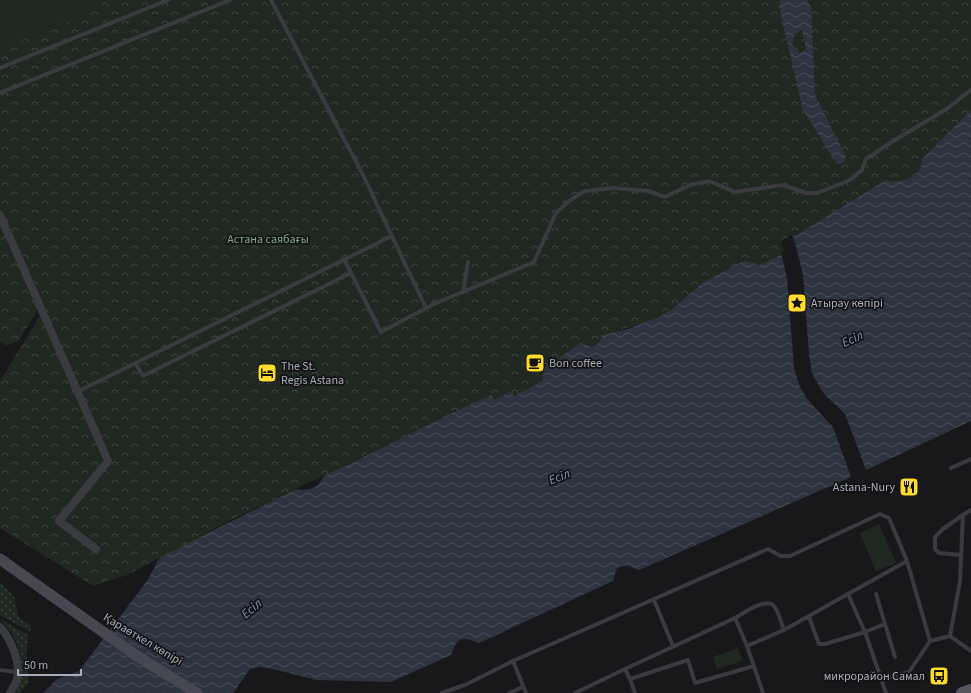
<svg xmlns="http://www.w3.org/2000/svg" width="971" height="693" font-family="'Source Sans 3',sans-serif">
<defs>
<pattern id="grass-dots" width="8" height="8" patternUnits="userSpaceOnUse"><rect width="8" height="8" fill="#1f2922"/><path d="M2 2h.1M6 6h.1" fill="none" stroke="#3d4540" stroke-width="1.8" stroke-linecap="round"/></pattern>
<pattern id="forest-crowns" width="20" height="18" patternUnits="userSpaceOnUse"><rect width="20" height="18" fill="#1f2922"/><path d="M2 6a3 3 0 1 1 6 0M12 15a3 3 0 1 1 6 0" fill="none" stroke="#3d4540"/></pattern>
<pattern id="water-waves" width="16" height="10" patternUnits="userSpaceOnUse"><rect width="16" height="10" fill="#2d343f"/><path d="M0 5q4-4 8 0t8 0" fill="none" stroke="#494f59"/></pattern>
</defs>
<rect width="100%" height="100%" fill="#18181a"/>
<!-- grass -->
<path fill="url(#grass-dots)" d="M0 583 14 596 18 617 31 625 30 632 0 615Z
M0 619 28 635 26 655 29 682 20 693H16C24 677 22 652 14 637 10 630 4 625 0 619Z"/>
<!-- forest -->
<path fill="url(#forest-crowns)" d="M0 0H971V110L923 159C922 178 901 184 886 181L793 237 787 252 760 265 702 283 671 309 645 323 602 335C599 347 590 350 581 344L542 381 514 396 511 391 494 400 490 395 231 520 127 575 93 586 0 528V381L41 314 38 309 18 342 6 345 0 342Z"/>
<!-- pitch -->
<path fill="#1f2922" d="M0 0H100L103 6 0 50Z
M879 524 896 563 876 571 860 533Z
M738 648 742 661 717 669 713 657Z"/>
<!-- water -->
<path fill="url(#water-waves)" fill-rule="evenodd" d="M780 0H807L811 7 815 95 845 155 846 158 843 163 838 164 835 161 803 110 779 7ZM802 30 806 49 801 53 798 52 792 44 794 36 798 31Z
M971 110V421L851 477 639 570C630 567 626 563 617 568L613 581 479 643C461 636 458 636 451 655L391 682 317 680 273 669 261 667 250 669 233 693H43L57 679 79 671 147 581 160 557 296 489C310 492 318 488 325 475 381 450 434 420 491 395L494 400 511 391 514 396 542 381 545 367 581 343C590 350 599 347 602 335L628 329 658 317 672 309 702 283 744 261 760 265 786 252 793 237 886 180C901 184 922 178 922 159Z"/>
<!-- pier -->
<path fill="#18181a" d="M792 235 795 243 803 275 809 355 812 374 824 394 845 414 866 470 851 477 833 427 807 399 800 387 794 368 787 278 781 252 784 251 781 241Z"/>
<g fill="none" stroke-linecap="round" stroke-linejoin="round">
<!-- service -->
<path stroke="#3a3a41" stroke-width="4" d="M271 0 363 175 426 308
M0 68 168 0
M0 93 230 0
M344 259 381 332 434 304 534 262 556 213 569 201 585 191 614 188 648 191 665 197 690 185 709 181 735 192 783 185 806 193H817L835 186 850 180 862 170 866 159 890 143 945 110 971 90
M463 292 468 262
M135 363 143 376 351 273
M79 391 392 236
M951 468 971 459
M961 555 939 553 935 549V537L943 529 963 515
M848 594 907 561
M876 594 895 657
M654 600 673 646
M809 617 819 644H825L865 632 885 624
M735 618C744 613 766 597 774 606 779 612 781 623 784 630
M950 636 960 581 963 515 971 510
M930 641 950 636 971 651
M513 661 526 693
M0 670 17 672
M630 679 625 669 735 618 747 646
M442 693 465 685 513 661 768 549 781 556H790L880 514 889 518 907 561 930 641 909 672 883 679
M509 693 523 687
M575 693 625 669
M635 693 630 679 688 660 695 683 754 666
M763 693 747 646 784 630 848 594 865 632 886 693"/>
<!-- minor -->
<path stroke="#3a3a41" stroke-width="8" d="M0 215 108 461 59 521 96 549
M0 627C11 639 21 663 17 679 16 684 12 689 10 693"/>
<!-- secondary -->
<path stroke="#464750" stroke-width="11" d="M0 559 140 658 197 693"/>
<!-- primary -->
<path stroke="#54555f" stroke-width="12" d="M962 693 971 690"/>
</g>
<!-- icons -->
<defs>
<symbol id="sight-square" viewBox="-11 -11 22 22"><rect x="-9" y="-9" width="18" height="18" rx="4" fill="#ffdb2b" stroke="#131315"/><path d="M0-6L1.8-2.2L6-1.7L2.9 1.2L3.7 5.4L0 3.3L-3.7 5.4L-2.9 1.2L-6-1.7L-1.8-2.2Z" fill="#111"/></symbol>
<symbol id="cafe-square" viewBox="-11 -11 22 22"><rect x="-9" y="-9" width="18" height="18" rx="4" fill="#ffdb2b" stroke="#131315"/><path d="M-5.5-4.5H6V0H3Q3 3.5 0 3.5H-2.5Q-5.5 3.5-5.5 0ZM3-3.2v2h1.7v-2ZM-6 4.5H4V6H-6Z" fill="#111"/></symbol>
<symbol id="hotel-square" viewBox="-11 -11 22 22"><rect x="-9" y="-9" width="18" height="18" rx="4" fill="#ffdb2b" stroke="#131315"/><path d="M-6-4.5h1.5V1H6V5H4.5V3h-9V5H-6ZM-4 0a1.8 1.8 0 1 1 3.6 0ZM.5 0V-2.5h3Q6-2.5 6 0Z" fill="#111"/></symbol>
<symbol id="restaurant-square" viewBox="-11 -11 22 22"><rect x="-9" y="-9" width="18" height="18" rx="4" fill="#ffdb2b" stroke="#131315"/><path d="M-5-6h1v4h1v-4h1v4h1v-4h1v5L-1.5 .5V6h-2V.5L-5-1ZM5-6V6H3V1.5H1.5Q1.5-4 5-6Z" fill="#111"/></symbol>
<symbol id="bus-square" viewBox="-11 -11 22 22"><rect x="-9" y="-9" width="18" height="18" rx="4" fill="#ffdb2b" stroke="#131315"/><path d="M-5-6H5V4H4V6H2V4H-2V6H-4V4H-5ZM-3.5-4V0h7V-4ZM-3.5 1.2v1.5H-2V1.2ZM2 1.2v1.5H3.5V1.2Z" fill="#111"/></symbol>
</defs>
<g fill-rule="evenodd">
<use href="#sight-square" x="786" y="292" width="22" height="22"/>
<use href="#cafe-square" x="524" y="352" width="22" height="22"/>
<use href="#hotel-square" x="256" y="362" width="22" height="22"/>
<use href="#restaurant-square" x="898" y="476" width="22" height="22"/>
<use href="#bus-square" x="928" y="665" width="22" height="22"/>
</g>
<g text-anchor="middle" stroke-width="3.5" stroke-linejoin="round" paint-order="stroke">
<!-- park labels -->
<g font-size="12" fill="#7fa788" stroke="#131315">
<text x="268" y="243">Астана саябағы</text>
</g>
<!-- poi labels -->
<g font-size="12" fill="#a9acbb" stroke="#131315" text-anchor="start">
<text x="811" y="307">Атырау көпірі</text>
<text x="549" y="367">Bon coffee</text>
<text x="281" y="370">The St.<tspan x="281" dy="14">Regis Astana</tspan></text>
<text x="895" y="491" text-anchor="end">Astana-Nury</text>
<text x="925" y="680" text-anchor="end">микрорайон Самал</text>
</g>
<!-- street labels -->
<g font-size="12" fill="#a9acbb" stroke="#131315">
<text transform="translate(143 639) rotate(31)" y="4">Қараөткел көпірі</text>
</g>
<!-- water labels -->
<g font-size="13" font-style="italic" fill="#7e93b8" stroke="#131315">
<text transform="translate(852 338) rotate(-26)" y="5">Есіл</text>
<text transform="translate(559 476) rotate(-22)" y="5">Есіл</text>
<text transform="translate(251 608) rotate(-40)" y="5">Есіл</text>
</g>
</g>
<!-- scale -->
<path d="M18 669v6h63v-6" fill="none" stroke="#a9acbb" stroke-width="2"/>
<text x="24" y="669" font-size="12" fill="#a9acbb" stroke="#131315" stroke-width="3" paint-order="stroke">50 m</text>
</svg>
